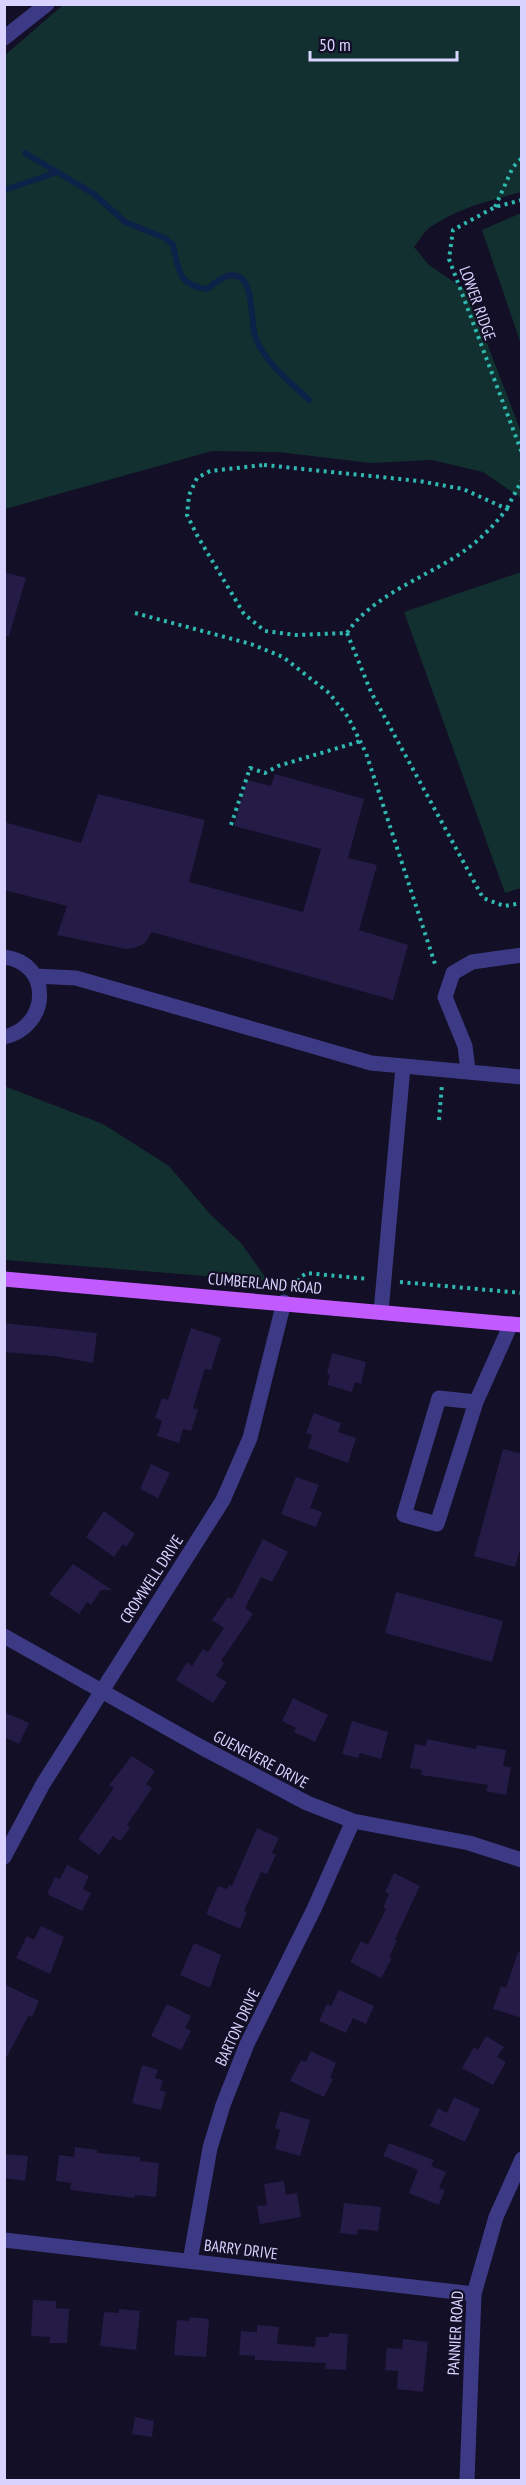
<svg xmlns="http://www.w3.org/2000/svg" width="526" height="2485" font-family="'PT Sans Narrow',sans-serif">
<rect width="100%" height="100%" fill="#130f26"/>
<!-- green -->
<path fill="#12302f" d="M63 5H521V192C491 200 455 209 429 228 423 233 419 241 414 247L429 265 467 291 521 432V498L483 472 432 460 371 463 278 452 212 451 5 509V55Z
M521 213H522L521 344 482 230Z
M521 572V888L505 893 404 612Z
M4 1086 103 1124 169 1166 210 1214 241 1243 268 1281 5 1260Z"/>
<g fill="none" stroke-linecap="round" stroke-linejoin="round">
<!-- stream -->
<path stroke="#0c2248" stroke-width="6" d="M25 153 94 194 125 222 165 238 173 245C179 268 176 285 207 289 217 282 228 270 241 278 253 286 251 321 255 336 262 360 292 384 309 400
M4 190 58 172"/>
</g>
<!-- building -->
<path fill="#241b47" d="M4 572 26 578 9 636H4Z
M275 774 364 799 348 858 377 865 359 930 408 945 393 1000 152 932 145 943 135 948 126 949 57 935 67 906 4 890V822L81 843 98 794 205 820 189 882 303 912 321 849 234 826 247 780 271 786Z
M4 1323 97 1333 93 1363 54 1356 4 1352Z
M191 1328 221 1338 211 1370 205 1369 193 1408 198 1410 191 1431 183 1429 179 1443 157 1436 162 1421 155 1418 162 1398 168 1400Z
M332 1353 366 1362 361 1384 355 1382 352 1392 327 1385 330 1375 327 1374Z
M314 1413 341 1423 338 1432 356 1438 348 1463 308 1448 312 1435 306 1433Z
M503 1449 522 1454V1543L515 1567 474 1556Z
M151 1464 170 1473 158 1498 140 1489Z
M296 1477 319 1485 310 1508 322 1512 316 1527 281 1514Z
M104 1511 135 1534 126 1547 123 1544 114 1557 86 1537Z
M263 1539 288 1552 272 1582 261 1577 245 1608 253 1614 221 1661 224 1663 216 1676 227 1682 213 1703 176 1680 187 1662 192 1666 203 1649 208 1652 224 1628 212 1620 228 1597 232 1599Z
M73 1564 112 1590H101L91 1605 87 1602 79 1614 49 1594Z
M396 1592 503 1621 492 1662 385 1633Z
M293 1698 328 1715 315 1742 294 1732 296 1728 282 1721Z
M4 1712 29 1723 19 1744 4 1737Z
M352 1721 388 1732 381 1759 360 1753 358 1758 342 1754Z
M427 1739 476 1749 477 1745 506 1750 503 1766 511 1767 506 1795 486 1791 488 1785 421 1775 422 1770 410 1768 415 1744 426 1746Z
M132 1756 155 1771 146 1784 152 1788 127 1825 130 1828 120 1841 113 1836 99 1855 78 1839 114 1788 109 1785Z
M257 1828 279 1838 272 1853 276 1855 267 1874 261 1872 244 1911 247 1912 240 1929 206 1914 218 1886 227 1889 229 1885 232 1886Z
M67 1865 89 1876 83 1889 91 1893 82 1911 47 1894 55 1877 60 1879Z
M394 1873 420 1886 395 1939 397 1941 389 1957 392 1958 381 1978 350 1962 361 1941 368 1945 386 1909 383 1908 389 1894 385 1892Z
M41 1926 64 1937 50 1974 16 1958 27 1936 34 1940Z
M194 1943 221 1955 210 1988 180 1975Z
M518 1952H522V2018L493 2009 501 1986 506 1988Z
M4 1984 39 2001 32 2017 29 2015 4 2062Z
M339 1990 374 2006 366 2024 353 2018 346 2033 319 2021 327 2004 331 2006Z
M167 2004 191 2016 185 2028 191 2031 181 2050 151 2036Z
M486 2036 504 2047 497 2057 506 2062 493 2085 462 2068 474 2047 478 2050Z
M311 2051 336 2063 330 2078 333 2079 324 2097 290 2081 301 2060 306 2062Z
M142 2065 158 2070 155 2078 163 2080 160 2090 166 2092 161 2110 132 2103Z
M454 2097 480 2109 465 2142 430 2126 438 2108 447 2113Z
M280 2111 310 2120 300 2156 275 2149 280 2130 275 2128Z
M389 2143 434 2160 431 2166 446 2172 439 2188 445 2190 439 2205 409 2193 418 2170 383 2156Z
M75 2147 97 2150V2153L140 2157V2161L159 2163 156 2197 135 2195V2198L70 2190 71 2183 56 2181 59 2155 74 2157Z
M4 2154 28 2156 25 2181 4 2178Z
M284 2181 286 2195 297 2193 301 2217 260 2224 257 2206 267 2205 264 2184Z
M344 2203 381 2207 378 2231 358 2229 357 2235 340 2233Z
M33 2300 56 2301V2308L69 2309 67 2343H49L50 2337 31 2336Z
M119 2309 140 2311 136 2350 100 2346 104 2312 118 2313Z
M190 2317 209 2319 206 2357 174 2355 177 2320 189 2321Z
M257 2325 279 2327 277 2344 315 2347 316 2337H329V2333L348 2334 346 2370 325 2369 326 2363 255 2360V2356L239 2355 241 2331 257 2332Z
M403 2339 428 2342 423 2392 397 2389 398 2371 385 2370 387 2348 402 2349Z
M135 2417 154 2421 152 2437 132 2434Z"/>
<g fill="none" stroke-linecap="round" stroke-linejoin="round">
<!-- path -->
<path stroke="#2fb8b0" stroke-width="4" stroke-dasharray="3 4.5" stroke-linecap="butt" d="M522 200 495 207 453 230 449 259 522 453
M495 207 513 167 522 158
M264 465 419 481 463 489 507 509C491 529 475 545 452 559 419 579 368 600 347 633L296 635 265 631 244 614 198 537 187 515 189 495 197 478 210 471Z
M507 508 522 480
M135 613 251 644 283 657 329 693 348 717 366 753 436 967
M347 633 371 692 483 898 504 906 522 903
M231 825 250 768 265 773 278 766 361 741
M439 1120 442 1084
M400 1282 522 1293
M298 1289 299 1278 307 1273 368 1279"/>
<!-- minor -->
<path stroke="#3d3a85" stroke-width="15" d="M4 38 47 4
M4 957C53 963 50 1027 4 1037
M35 976 76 978 371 1063 522 1077
M468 1070 465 1046 445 997 453 973 472 962 522 955
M381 1312 403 1067
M476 1402 439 1398 404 1515 437 1524 476 1402 511 1324
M4 1636 201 1747 307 1803 353 1821 469 1843 522 1860
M4 1857 43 1784 223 1500 250 1438 284 1302
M4 2240 474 2294
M190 2261 210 2148 223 2105 247 2044 314 1909 353 1821
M467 2480 474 2294 496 2217 522 2159"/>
<!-- major -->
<path stroke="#c25bff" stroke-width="15" d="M4 1279 522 1325"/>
</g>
<g text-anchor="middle" stroke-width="4.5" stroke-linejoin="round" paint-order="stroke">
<!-- street labels -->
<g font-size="16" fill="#d9d4ff" stroke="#130f26">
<text transform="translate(478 303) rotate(70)" y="6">LOWER RIDGE</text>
<text transform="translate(265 1283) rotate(5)" y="6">CUMBERLAND ROAD</text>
<text transform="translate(151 1579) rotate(-57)" y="6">CROMWELL DRIVE</text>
<text transform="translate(261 1759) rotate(28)" y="6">GUENEVERE DRIVE</text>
<text transform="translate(237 2027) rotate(-65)" y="6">BARTON DRIVE</text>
<text transform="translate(241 2249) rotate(7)" y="6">BARRY DRIVE</text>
<text transform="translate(455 2333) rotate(-87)" y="6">PANNIER ROAD</text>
</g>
</g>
<!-- border -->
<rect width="526" height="2485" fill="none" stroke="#d9d4ff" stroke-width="12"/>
<!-- scale -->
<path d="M310 51v9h147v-9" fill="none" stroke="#d9d4ff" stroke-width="3"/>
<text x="319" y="51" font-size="18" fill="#d9d4ff" stroke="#130f26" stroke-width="4.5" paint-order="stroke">50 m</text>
</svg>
